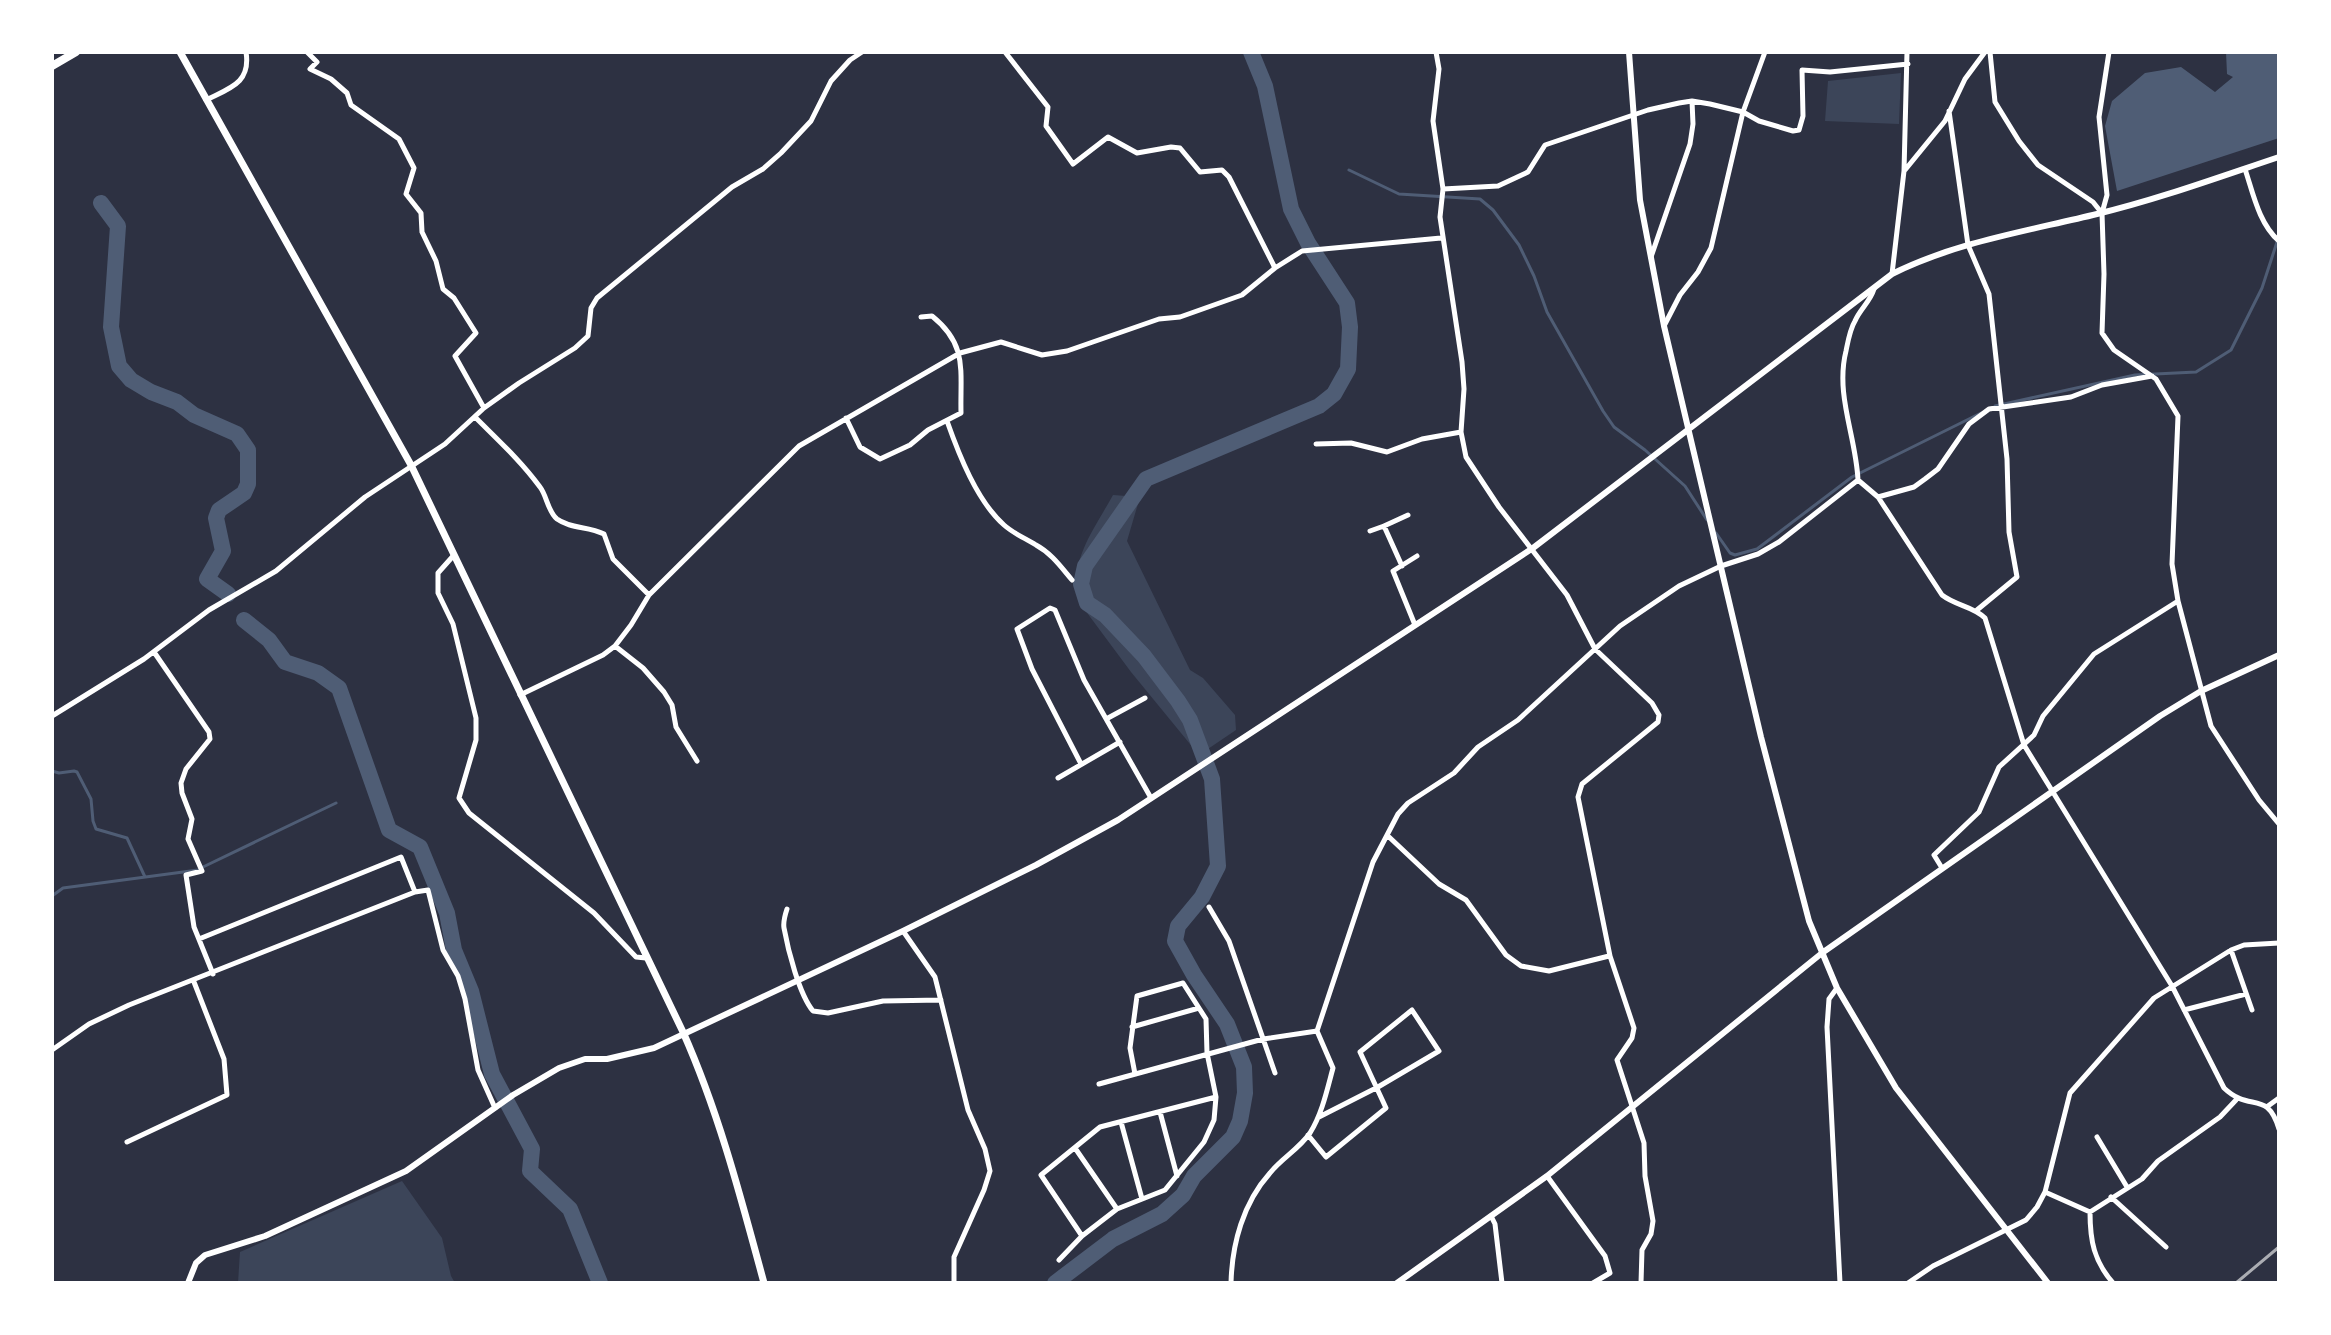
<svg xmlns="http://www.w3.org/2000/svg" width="2331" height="1335" font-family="'Public Sans',sans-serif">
<rect width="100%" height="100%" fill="#2d3142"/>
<!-- green -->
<path fill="#3c4559" d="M1901 73 1899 124 1825 121 1828 81Z
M1113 495 1140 497 1127 541 1190 670 1203 678 1235 715 1236 730 1199 755 1131 672 1079 602C1067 563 1095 528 1113 495Z
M402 1181 442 1238 451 1276 455 1283H238L240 1252Z"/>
<!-- water -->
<path fill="#4f5d75" d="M2226 52H2279V138L2117 191 2105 126 2112 101 2145 73 2181 67 2215 92 2233 77 2227 74Z"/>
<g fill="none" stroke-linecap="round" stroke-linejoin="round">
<!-- stream -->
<path stroke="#4f5d75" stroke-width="3" d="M1349 170 1399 194 1480 199 1493 210 1519 245 1534 276 1547 312 1603 411 1614 427 1645 450 1685 486 1707 520
M1995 406 2135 375 2196 372 2231 350 2262 288 2277 242
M1716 533 1730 553 1735 555 1757 549 1852 477 1981 413
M52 771 59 773 74 771 77 772 91 799 93 821 96 829 127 838 145 877
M203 867 336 803
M52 896 63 888 198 870"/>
<!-- river -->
<path stroke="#4f5d75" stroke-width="16" d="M101 203 118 226 111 327 119 366 131 380 151 392 177 402 194 415 237 434 248 450V484L244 493 219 510 216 518 223 551 207 579 228 594
M244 620 269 640 285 662 318 673 339 688 389 830 420 847 447 913 454 950 471 991 492 1074 532 1149 530 1171 570 1209 600 1283
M1055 1283 1113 1239 1162 1214 1183 1195 1194 1176 1233 1137 1240 1121 1245 1093 1244 1067 1227 1024 1194 975 1175 941 1178 926 1202 897 1218 866 1212 779 1190 720 1178 701 1144 656 1105 615 1087 603 1081 584 1085 566 1146 479 1319 406 1334 394 1348 369 1350 327 1347 303 1308 243 1291 209 1265 86 1251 52"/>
<!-- minor -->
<path stroke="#fff" stroke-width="5" d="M307 52 317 62 310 69 331 79 347 93 351 105 399 139 414 168 406 194 421 213 422 232 436 261 443 289 454 298 476 333 455 356 484 408
M1005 52 1048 107 1046 126 1073 164 1108 137 1137 153 1171 147 1180 148 1200 172 1222 170 1229 177 1275 268
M1436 52 1439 69 1433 121 1443 189 1440 217 1462 362 1464 389 1461 432 1466 457 1499 507 1567 595 1595 649 1652 703 1659 715 1658 722 1582 784 1578 797 1610 956 1634 1028 1632 1038 1617 1060 1644 1143 1645 1176 1653 1221 1651 1234 1642 1250 1641 1283
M1990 52 1995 102 2019 141 2038 165 2093 202 2101 212
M2109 52 2099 117 2107 195 2102 213 2104 274 2102 333 2114 350 2156 379 2178 416 2172 564 2178 601 2211 726 2259 800 2279 824
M206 100C230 88 251 83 246 52
M1949 111 1968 245 1989 294 2007 459 2009 532 2017 577 1977 610
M2245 169C2253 193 2259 224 2279 241
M1905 170 1945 121 1965 79 1985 52
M1443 189 1498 186 1528 172 1545 145 1648 110 1679 103 1692 101 1710 104 1743 112 1759 121 1793 131 1799 130 1803 116 1802 70 1830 72 1908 64
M1651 257 1690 144 1693 124 1692 101
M1892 274 1904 171 1907 52
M1874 289C1870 302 1860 309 1855 321 1850 329 1848 341 1846 351 1835 395 1856 436 1858 480L1878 497 1942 595C1956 606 1973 606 1985 618L2024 745 2172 986 2224 1088C2250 1113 2267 1089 2279 1129
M1664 326 1680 295 1698 272 1711 248 1743 112 1765 52
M476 418C498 440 521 461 540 487 547 496 548 512 557 519 571 529 588 526 604 534L613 559 649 595
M846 418 860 447 880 459 910 445 928 430 961 413C960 370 968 345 932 316L921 317
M947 421C959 455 977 501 1004 525 1014 534 1025 538 1036 545 1051 553 1061 567 1072 580
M1316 444 1351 443 1387 452 1422 439 1461 432
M1878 497 1914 487 1925 479 1938 469 1969 424 1989 409 2071 397 2102 385 2152 376
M1384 526 1408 515
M1370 531 1384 526 1402 566
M454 555 438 573V593L453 624 476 718V740L459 798 469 813 594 913 636 957 646 958
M1415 625 1393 571 1417 556
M615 646 643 668 664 692 672 705 676 727 697 761
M154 652 209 732 210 739 186 769 181 783 182 793 192 819 188 839 202 871 186 875 194 927 213 974
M520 695 603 655 615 646 631 625 649 595 799 446 960 353 1001 342 1042 355 1067 351 1159 319 1180 317 1242 295 1275 268 1302 251 1441 238
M52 716 144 659 209 610 276 571 365 497 445 444 484 408 519 383 575 348 588 336 591 308 597 298 732 187 763 169 781 153 811 121 831 81 850 60 862 52
M1108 718 1145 698
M1081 764 1032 669 1017 629 1050 608 1055 610 1084 680 1151 798
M1058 778 1120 742
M1388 836 1439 884 1466 900 1506 955 1521 966 1549 971 1609 956
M1942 868 1934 855 1979 812 1999 767 2034 735 2043 716 2094 654 2178 601
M1209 907 1229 941 1275 1073
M787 909C785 915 783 922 784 928 788 950 799 994 813 1011L828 1013 883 1001 941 1000
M903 931 935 977 968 1110 985 1149 990 1171 984 1190 954 1257V1283
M199 939 401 857 415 892
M2231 950 2252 1010
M1837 988 1829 999 1827 1027 1840 1283
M2184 1010 2246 994
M1132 1027 1199 1008
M52 1050 89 1024 129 1005 415 892 428 890 443 950 458 976 465 999 478 1070 495 1108
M1099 1084 1263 1039 1317 1031
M2268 1106 2279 1098
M1160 1112 1177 1176
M1121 1122 1142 1199
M1308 1135 1326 1157 1386 1108 1360 1052 1412 1010 1439 1051 1378 1087 1319 1117
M2097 1137 2127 1187
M127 1142 227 1095 224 1059 194 982
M1075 1148 1117 1209
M1547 1176 1605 1256 1610 1273 1593 1283
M2045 1192 2090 1212 2142 1179 2158 1161 2220 1117 2236 1100
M2111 1197 2166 1247
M2090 1212C2090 1241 2094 1261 2113 1283
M1491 1216 1495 1224 1502 1283
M1082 1236 1041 1175 1100 1127 1216 1097 1207 1053 1206 1019 1183 983 1137 996 1130 1048 1135 1074
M1059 1260 1082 1236 1117 1209 1165 1190 1204 1142 1214 1120 1216 1097
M1231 1283C1232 1244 1243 1203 1270 1173 1282 1158 1299 1149 1310 1133 1322 1114 1327 1090 1333 1068L1317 1031 1373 862 1398 814 1408 803 1454 773 1478 747 1518 720 1620 626 1679 586 1721 566 1758 554 1779 542 1858 480
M1908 1283 1933 1266 2026 1220 2037 1207 2045 1192 2070 1093 2154 998 2231 950 2244 945 2279 943"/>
<!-- tertiary -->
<path stroke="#fff" stroke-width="6" d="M1629 52 1640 200 1664 326 1761 737 1809 921 1837 988 1896 1088 2048 1283
M188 1283 196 1263 205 1255 265 1236 406 1171 513 1095 559 1068 585 1059H607L654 1048 903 931 1036 865 1118 820 1533 548 1892 274C1956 242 2028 231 2097 214 2159 199 2219 177 2279 157
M1397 1283 1547 1176 1822 953 2160 716 2201 691 2279 655"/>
<!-- secondary -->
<path stroke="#fff" stroke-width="7" d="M180 52 411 465 683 1032C719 1113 741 1198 764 1283"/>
<!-- primary -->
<path stroke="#fff" stroke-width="8" d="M52 66 76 52"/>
<!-- rail -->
<path stroke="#abadb3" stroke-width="3" d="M2236 1283 2279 1247"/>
</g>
<!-- border -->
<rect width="2331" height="1335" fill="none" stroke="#ffffff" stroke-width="108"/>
</svg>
